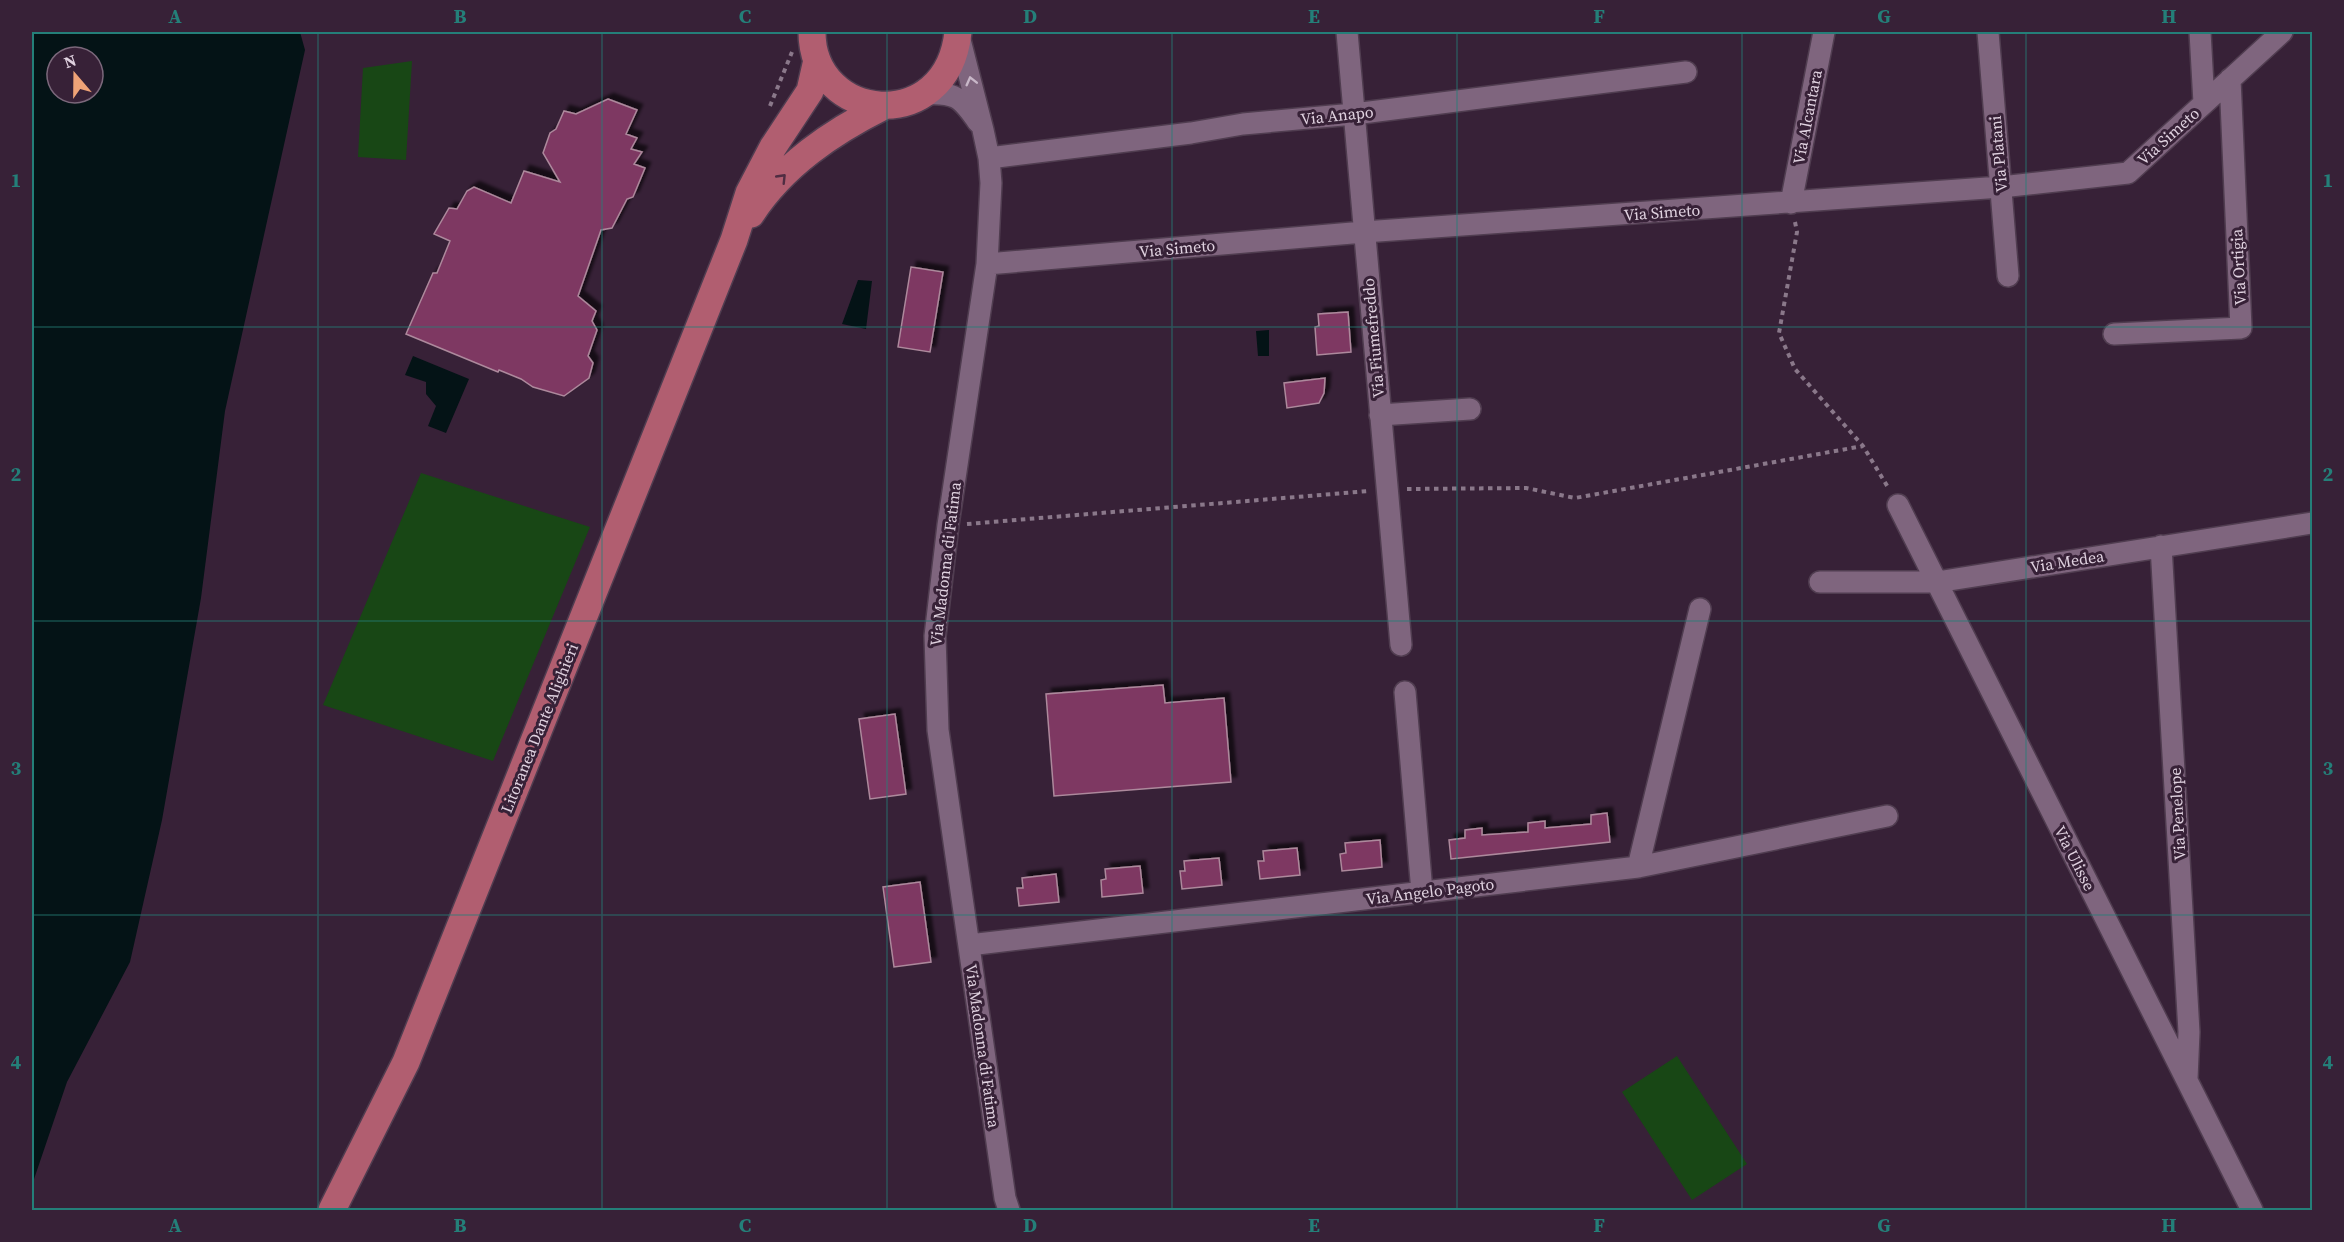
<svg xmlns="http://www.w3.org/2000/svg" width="2344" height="1242" font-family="'Source Serif 4',serif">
<defs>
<filter id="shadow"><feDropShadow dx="5.5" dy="-5.5" stdDeviation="1.5" flood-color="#0009"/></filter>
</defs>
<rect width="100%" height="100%" fill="#372137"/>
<!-- green -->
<path fill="#184715" d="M412 61 406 160 358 157 363 68Z
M421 473 590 527 493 761 323 705Z
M1677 1056 1747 1164 1692 1200 1622 1092Z"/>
<!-- water -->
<path fill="#041316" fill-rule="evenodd" d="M32 32H300L305 50 225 411 201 598 162 820 130 962 67 1082 32 1185ZM57 57H93V93H57Z
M858 280 872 281 866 329 842 324Z
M1269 330V356H1258L1256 331Z
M413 356 469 379 446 433 428 426 436 406 426 394V382L405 375Z"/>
<!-- building -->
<path fill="#7e3762" stroke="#ad899c" stroke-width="1.5" filter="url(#shadow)" d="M608 99 637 110 626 134 637 138 631 149 642 152 634 164 645 168 633 197 627 199 612 228 601 230 578 296 596 311 592 321 597 330 588 356 593 363 589 378 564 396 533 387 521 379 499 370 498 372 406 334 433 273H437L450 241 434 234 449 208 457 209 467 191 474 187 511 203 524 171 560 182 543 153 550 133 556 129 564 111 576 114Z
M911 267 943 272 930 352 898 347Z
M1348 312 1351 352 1317 355 1315 327 1319 326 1318 314Z
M1325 378 1324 393 1319 403 1287 408 1284 383Z
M1163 685 1165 703 1224 698 1231 782 1054 796 1046 694Z
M895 714 906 794 870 799 859 719Z
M1607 813 1610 842 1451 859 1449 840 1465 838V830L1482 828V835L1528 832V823L1545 821V828L1591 824V815Z
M1380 840 1382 867 1342 871 1340 854 1346 853 1345 843Z
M1297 848 1300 875 1260 879 1258 861H1264L1263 851Z
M1219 858 1222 885 1182 889 1180 871H1185L1184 861Z
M1140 866 1143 893 1102 897 1101 880 1106 879 1105 869Z
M1056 874 1059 902 1019 906 1017 888H1023L1022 878Z
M920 882 931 962 894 967 883 887Z"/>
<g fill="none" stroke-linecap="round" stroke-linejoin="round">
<defs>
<path id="minor" d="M958 32 983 130 989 158 991 183 987 264 948 525 935 636 938 730 1005 1198 1009 1210
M1347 32 1401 645
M1988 32 2008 276
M2200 32 2204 103
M924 94C955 92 961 97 978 122
M989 158 1191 133 1243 124 1354 114 1686 72
M1791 203 1824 32
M987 264 1364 232 2001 187 2128 173 2282 32
M2114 334 2241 328 2230 79
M1380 415 1470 409
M1898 505 2252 1210
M2161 546 2189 1032 2187 1079
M1820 582H1937L2312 523
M1405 692 1422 892
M1638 867 1700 609
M969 945 1638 867 1887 816"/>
<path id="major" d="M812 32C812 122 947 137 958 32
M751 214C783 165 832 132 884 106
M332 1210 406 1062 734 240 749 193 773 147 810 91 817 60"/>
</defs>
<!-- minor casing -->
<use href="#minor" stroke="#503d50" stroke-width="24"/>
<!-- major casing -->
<use href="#major" stroke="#503d50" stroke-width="30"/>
<!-- path -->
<path stroke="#8a788a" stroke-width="4" stroke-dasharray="4.5 4.5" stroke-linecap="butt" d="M770 106 792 52
M1795 222 1797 232 1779 333 1795 369 1863 446 1889 489
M1407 489 1526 488 1575 498 1863 446
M967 524 1369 491"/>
<!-- minor -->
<use href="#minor" stroke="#7f657e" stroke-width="21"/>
<!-- major -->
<use href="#major" stroke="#b15e70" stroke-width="27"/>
</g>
<!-- one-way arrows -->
<defs><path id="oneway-chevron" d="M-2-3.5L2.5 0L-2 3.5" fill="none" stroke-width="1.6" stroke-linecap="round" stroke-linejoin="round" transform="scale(1.5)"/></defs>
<use stroke="#c8b7c8" href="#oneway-chevron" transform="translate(971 81) rotate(-104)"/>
<use stroke="#4f2d42" href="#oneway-chevron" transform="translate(782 178) rotate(-46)"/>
<!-- grid -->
<path fill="none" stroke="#247f79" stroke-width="1.5" stroke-opacity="0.55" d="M318 32V1210M602 32V1210M887 32V1210M1172 32V1210M1457 32V1210M1742 32V1210M2026 32V1210M32 327H2312M32 621H2312M32 915H2312"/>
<g text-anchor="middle" stroke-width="6" stroke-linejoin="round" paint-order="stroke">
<!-- street labels -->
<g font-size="16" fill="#e0d2e0" stroke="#372137">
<text transform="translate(1337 115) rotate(-6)" y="6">Via Anapo</text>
<text transform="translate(1807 117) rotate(-79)" y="6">Via Alcantara</text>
<text transform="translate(2168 136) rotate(-42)" y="6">Via Simeto</text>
<text transform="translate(1998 154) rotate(-95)" y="6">Via Platani</text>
<text transform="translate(1662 212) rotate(-4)" y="6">Via Simeto</text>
<text transform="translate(1177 248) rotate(-5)" y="6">Via Simeto</text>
<text transform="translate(2238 267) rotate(-93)" y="6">Via Ortigia</text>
<text transform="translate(1373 338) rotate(-95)" y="6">Via Fiumefreddo</text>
<text transform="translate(2067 561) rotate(-9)" y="6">Via Medea</text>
<text transform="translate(945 564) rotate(-83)" y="6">Via Madonna di Fatima</text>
<text transform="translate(539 728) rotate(-68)" y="6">Litoranea Dante Alighieri</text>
<text transform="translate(2177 814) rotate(-93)" y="6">Via Penelope</text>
<text transform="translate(2075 858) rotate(63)" y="6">Via Ulisse</text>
<text transform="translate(1430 891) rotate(-7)" y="6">Via Angelo Pagoto</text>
<text transform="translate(983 1046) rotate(82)" y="6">Via Madonna di Fatima</text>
</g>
</g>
<!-- border -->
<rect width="2344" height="1242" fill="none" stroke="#372137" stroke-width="66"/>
<!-- north arrow -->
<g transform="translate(75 75) rotate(340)"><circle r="28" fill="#372137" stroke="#7b687b" stroke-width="1.5"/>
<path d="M0-4.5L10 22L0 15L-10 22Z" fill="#efa377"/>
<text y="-9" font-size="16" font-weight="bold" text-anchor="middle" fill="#e0d2e0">N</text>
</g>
<rect x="33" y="33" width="2278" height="1176" fill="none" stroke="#247f79" stroke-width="2"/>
<g font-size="20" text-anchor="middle" font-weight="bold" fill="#247f79">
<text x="175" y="23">A</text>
<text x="460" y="23">B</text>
<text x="745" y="23">C</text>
<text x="1030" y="23">D</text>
<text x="1314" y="23">E</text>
<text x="1599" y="23">F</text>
<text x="1884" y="23">G</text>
<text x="2169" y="23">H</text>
<text x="16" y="187">1</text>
<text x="2328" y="187">1</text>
<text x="16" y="481">2</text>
<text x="2328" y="481">2</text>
<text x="16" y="775">3</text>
<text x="2328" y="775">3</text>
<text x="16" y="1069">4</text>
<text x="2328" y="1069">4</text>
<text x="175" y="1232">A</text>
<text x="460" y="1232">B</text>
<text x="745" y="1232">C</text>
<text x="1030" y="1232">D</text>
<text x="1314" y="1232">E</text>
<text x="1599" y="1232">F</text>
<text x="1884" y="1232">G</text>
<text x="2169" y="1232">H</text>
</g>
</svg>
